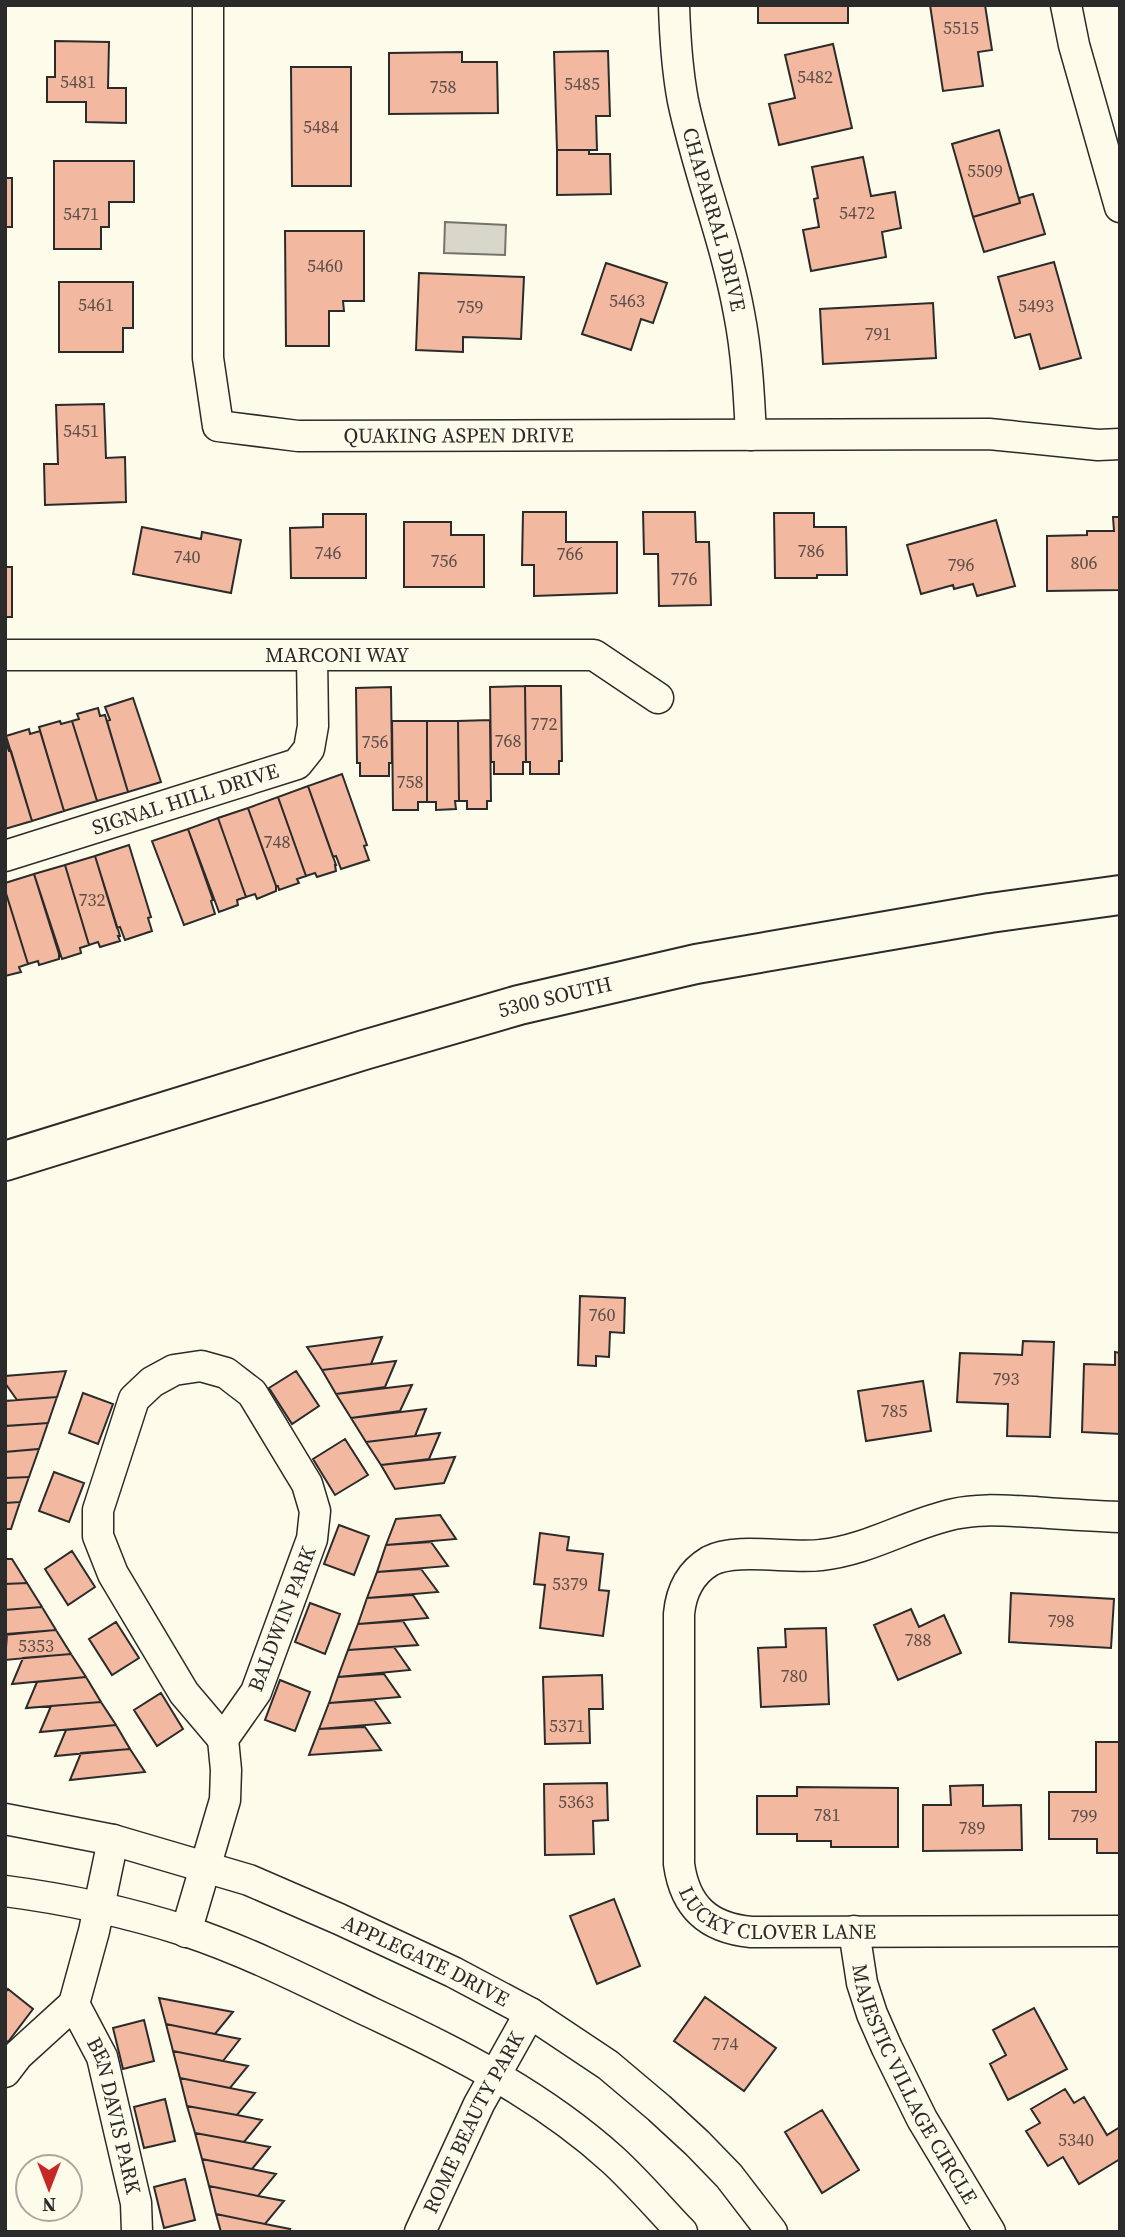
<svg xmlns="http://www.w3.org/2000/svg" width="1125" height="2237" font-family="'Source Serif 4',serif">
<rect width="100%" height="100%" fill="#fdfbea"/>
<!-- water -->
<path fill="#d8d7c9" stroke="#74746e" stroke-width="2" d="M445 222 506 225 505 255 444 253Z"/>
<!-- building -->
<path fill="#f2b8a0" stroke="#2b2b2b" stroke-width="2" d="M758 5H848V23H758Z
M930 5H985L992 50 978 52 983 86 943 91Z
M55 41 109 42 108 88H126V123L86 122V102H47V77H55Z
M833 44 852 128 779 145 769 104 795 98 785 55Z
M608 51 610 116H596L597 150H557L554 52Z
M462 52V62H497L498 113 389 114V53Z
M291 67H351V186H292Z
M999 130 1020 203 973 217 952 144Z
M557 150H589V154H610L611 194 557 195Z
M863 157 871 196 895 192 901 228 882 232 886 257 811 271 803 230 819 227 814 199 818 198 812 167Z
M54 161H134V202H109V227H101V249H54Z
M5 178H12V227H5Z
M1033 194 1045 234 984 252 973 217 1020 203 1019 198Z
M285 231H364V301H343L344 311H329V346H286Z
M1054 262 1081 358 1040 369 1030 334 1015 338 998 277Z
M606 263 667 283 653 323 641 319 631 350 582 334Z
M419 273 524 277 521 339 463 337V352L416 350Z
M59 282H133V328H123V352H59Z
M933 303 936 358 823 364 820 309Z
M104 404 106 458 125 457 126 502 45 505 44 464H58L56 405Z
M523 512H566V542H617V593L534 596V565H522Z
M643 512H695L696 542H709L711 605 659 606 658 554H644Z
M774 513H814V527H846L847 575H817V578H775Z
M323 514H366V578H291L290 528 323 527Z
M1113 517H1120V590L1047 591V536L1087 535V531H1114Z
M996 520 1015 586 977 596 973 584 954 589 953 585 921 594 907 545Z
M404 522H451V535H484V587H404Z
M142 527 201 539 202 532 241 540 231 593 133 574Z
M5 567H12V617H5Z
M525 686 526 762H523V774H494V762H491L490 687Z
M525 686H561L562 761H559V774H530V762H526Z
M391 687 392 763H389V776H360V763H357L356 688Z
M133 698 161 782 128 792 107 721 110 720 105 707Z
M98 708 100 716 105 715 128 792 97 801 72 721 79 719 77 714Z
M490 720 491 801H487V809H467V801H459L458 721Z
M60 721 61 724 72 721 97 801 64 811 39 727Z
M392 721H427V802H418V810H393Z
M427 721H458L459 801H455L456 809 436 810V802H427Z
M29 729 30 734 40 731 64 811 32 821 6 736Z
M5 740 9 751H11L32 821 5 829Z
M342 774 367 845 364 846 369 860 341 869 336 856 333 857 308 786Z
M308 786 336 865H335L336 871 317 877 315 873 306 876 278 797Z
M278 797 306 876 297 879 299 883 279 890 278 886H276L248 808Z
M248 808 276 886V891L257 899 255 894 246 897 218 818Z
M218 818 246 897 237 900 238 905 219 912 188 829Z
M188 829 213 900 211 901 215 914 184 925 152 841Z
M129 845 151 917 148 918 152 931 125 940 120 927 117 928 95 856Z
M95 856 120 936H118L120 941 100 947 98 942 89 945 65 865Z
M65 865 89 945 80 948 81 953 62 959 34 874Z
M34 874 59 954V959L39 965 38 961 28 964 5 890V883Z
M5 890 28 964 19 967 21 972 5 976Z
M580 1296 625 1298 624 1333 610 1332 609 1357 596 1356V1366L578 1365Z
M382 1337 371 1364 322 1370 307 1347Z
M1023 1341 1054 1342 1050 1437 1007 1436 1008 1404 957 1402 960 1353 1022 1355Z
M1115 1352 1120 1353V1434L1082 1432 1084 1364 1115 1365Z
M396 1361 385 1387 336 1394 322 1370Z
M66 1371 57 1397 17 1400 5 1383V1376Z
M296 1371 319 1406 292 1424 269 1388Z
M923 1381 931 1431 866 1441 858 1391Z
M412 1385 400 1411 351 1418 336 1394Z
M83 1393 113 1404 98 1444 69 1433Z
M57 1397 48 1423 7 1426 5 1424V1401Z
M426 1409 415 1436 366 1442 351 1418Z
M48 1423 39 1449 5 1452V1426Z
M440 1433 429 1459 381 1465 366 1442Z
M345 1439 368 1475 335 1495 313 1459Z
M39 1449 29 1477 5 1478V1452Z
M455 1457 444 1483 395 1489 381 1465Z
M54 1472 84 1483 69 1522 39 1511Z
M29 1477 20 1502 5 1503V1478Z
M20 1502 11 1529H5V1503Z
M440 1515 456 1539 386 1545 396 1519Z
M339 1525 369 1536 354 1575 324 1564Z
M540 1533 569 1537 567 1550 603 1554 599 1590 609 1591 603 1636 540 1628 545 1585 534 1584Z
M431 1542 448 1566 377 1572 386 1545Z
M72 1551 95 1587 68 1605 45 1569Z
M5 1559H12L27 1583 5 1584Z
M421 1569 438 1592 367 1598 377 1572Z
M27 1583 42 1607 5 1610V1584Z
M1011 1593 1114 1599 1111 1648 1009 1642Z
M413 1595 428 1618 358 1624 367 1598Z
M310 1603 340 1614 325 1654 295 1642Z
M42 1607 56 1630 5 1635V1610Z
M911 1609 919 1627 944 1615 961 1653 898 1680 874 1625Z
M403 1621 418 1645 348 1650 358 1624Z
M116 1622 139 1658 112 1675 89 1639Z
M826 1628 829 1704 761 1707 758 1648 786 1647 785 1629Z
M56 1630 71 1654 5 1660 7 1634Z
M394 1647 410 1670 338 1677 348 1650Z
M71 1654 86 1677 12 1684 23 1658Z
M384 1674 400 1697 329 1703 338 1677Z
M602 1675 603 1709H589L590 1743 545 1744 543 1677Z
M86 1677 101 1702 26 1708 37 1682Z
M280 1680 310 1692 295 1731 265 1720Z
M161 1693 183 1729 157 1746 134 1710Z
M374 1700 390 1723 319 1729 329 1703Z
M101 1702 116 1725 40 1732 51 1706Z
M116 1725 130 1749 55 1756 66 1730Z
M365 1727 381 1750 309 1755 319 1729Z
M1096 1742H1120V1853H1097V1839H1049V1792H1096Z
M130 1749 145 1772 70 1780 81 1753Z
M607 1783 608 1820 593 1821 594 1854 545 1855 544 1784Z
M983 1785V1806L1021 1805 1022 1850 923 1851V1805H951L950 1786Z
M797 1787 898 1788V1847H831V1841H797V1834H757V1796H797Z
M614 1899 640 1966 597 1984 570 1916Z
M8 1989 33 2009 8 2042 5 2040V1993Z
M705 1997 776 2048 744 2091 674 2041Z
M159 1998 233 2012 215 2034 166 2024Z
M1034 2008 1067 2069 1008 2100 990 2064 1006 2055 993 2030Z
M144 2020 154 2061 123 2069 113 2028Z
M166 2024 215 2034 240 2039 223 2061 173 2051Z
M173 2051 248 2066 230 2088 180 2078Z
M180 2078 255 2093 237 2115 187 2106Z
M1065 2089 1074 2103 1084 2097 1107 2135 1120 2127V2159L1079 2184 1063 2157 1048 2166 1026 2131 1040 2123 1031 2109Z
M165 2099 175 2141 144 2148 134 2107Z
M187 2106 237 2115 262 2120 244 2142 195 2133Z
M822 2110 859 2170 822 2193 785 2132Z
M195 2133 244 2142 270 2147 252 2169 202 2159Z
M202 2159 252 2169 276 2174 258 2196 209 2186Z
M185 2179 195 2220 164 2228 154 2187Z
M209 2186 258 2196 284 2201 265 2224 216 2214Z
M216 2214 265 2224 290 2229 288 2232H221Z"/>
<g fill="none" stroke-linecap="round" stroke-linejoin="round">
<defs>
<g id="minor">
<path id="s1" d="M208 5V358L218 426 298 436 989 434 1098 445 1120 444"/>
<path id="s2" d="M674 5C675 38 677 69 683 101 698 172 726 241 739 313 747 353 749 395 751 435"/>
<path d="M1066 5 1074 45 1120 207"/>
<path id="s3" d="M5 655H594L658 698"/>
<path id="s4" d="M5 856 297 764 309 749 313 726 312 656"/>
<path d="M201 1366 226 1373 252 1393 307 1484 315 1511 312 1539 256 1692 223 1739 184 1693 113 1574 98 1536V1510L134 1399 152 1382 174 1370Z"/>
<path id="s5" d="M1120 1517C1091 1516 1063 1514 1034 1512 1008 1511 980 1508 954 1514 908 1524 869 1550 821 1555 790 1559 736 1547 710 1561 690 1573 681 1592 679 1614V1864C685 1907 708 1928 751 1932L1120 1931"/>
<path id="s6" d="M5 1819 113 1840 249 1880 339 1919 453 1972 530 2013 608 2065 659 2108 697 2143 729 2176 772 2232"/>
<path d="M5 1891C67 1899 127 1912 186 1931 249 1952 310 1983 370 2012 456 2052 541 2095 613 2160 637 2182 659 2208 682 2232"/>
<path id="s7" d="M854 1931 862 1983 872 2014 887 2048 922 2119 990 2232"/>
<path d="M186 1932 225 1800 226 1770 223 1739"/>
<path d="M74 2004 94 1931 113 1840"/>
<path id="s8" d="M5 2072 18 2055 74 2004 102 2057 136 2203 137 2232"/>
<path id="s9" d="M420 2232 479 2104 530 2013"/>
</g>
<g id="primary">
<path id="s10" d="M5 1161 364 1050 519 1005 696 964 990 913 1120 895"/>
</g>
</defs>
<!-- minor casing -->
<use href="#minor" stroke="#2b2b2b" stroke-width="33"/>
<!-- primary casing -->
<use href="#primary" stroke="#2b2b2b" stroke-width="42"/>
<!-- minor -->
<use href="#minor" stroke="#fdfbea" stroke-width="30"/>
<!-- primary -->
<use href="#primary" stroke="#fdfbea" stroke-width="38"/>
</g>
<g text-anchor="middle" stroke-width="5" stroke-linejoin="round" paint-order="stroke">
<!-- number labels -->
<g font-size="18" fill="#5d4e48">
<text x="961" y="34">5515</text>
<text x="815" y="83">5482</text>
<text x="78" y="88">5481</text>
<text x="582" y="90">5485</text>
<text x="443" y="93">758</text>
<text x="321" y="133">5484</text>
<text x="985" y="177">5509</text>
<text x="857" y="219">5472</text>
<text x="81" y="220">5471</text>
<text x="325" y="272">5460</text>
<text x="627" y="307">5463</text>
<text x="96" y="311">5461</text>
<text x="1036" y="312">5493</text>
<text x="470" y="313">759</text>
<text x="878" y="340">791</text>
<text x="81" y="437">5451</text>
<text x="811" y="557">786</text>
<text x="328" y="559">746</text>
<text x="570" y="560">766</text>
<text x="187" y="563">740</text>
<text x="444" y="567">756</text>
<text x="1084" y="569">806</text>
<text x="961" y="571">796</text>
<text x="684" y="585">776</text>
<text x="544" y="730">772</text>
<text x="508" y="747">768</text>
<text x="375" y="748">756</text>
<text x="410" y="788">758</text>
<text x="277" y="848">748</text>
<text x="92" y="906">732</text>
<text x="602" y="1321">760</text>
<text x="1006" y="1385">793</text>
<text x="894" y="1417">785</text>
<text x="570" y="1590">5379</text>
<text x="1061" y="1627">798</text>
<text x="918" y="1646">788</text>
<text x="36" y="1652">5353</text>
<text x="794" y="1682">780</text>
<text x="567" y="1732">5371</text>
<text x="576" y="1808">5363</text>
<text x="827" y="1821">781</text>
<text x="1084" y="1822">799</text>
<text x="972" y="1834">789</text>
<text x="725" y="2050">774</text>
<text x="1076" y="2146">5340</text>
</g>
<!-- street labels -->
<g font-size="21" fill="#2b2b2b" stroke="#fdfbea">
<text dy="7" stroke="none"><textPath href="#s2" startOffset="219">CHAPARRAL DRIVE</textPath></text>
<text dy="7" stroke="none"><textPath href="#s1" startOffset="663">QUAKING ASPEN DRIVE</textPath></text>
<text dy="7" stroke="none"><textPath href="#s3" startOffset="332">MARCONI WAY</textPath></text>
<text dy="7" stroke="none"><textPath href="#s4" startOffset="189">SIGNAL HILL DRIVE</textPath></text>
<text dy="7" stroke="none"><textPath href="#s10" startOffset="574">5300 SOUTH</textPath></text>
<text transform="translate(282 1619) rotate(-69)" y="7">BALDWIN PARK</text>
<text dy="7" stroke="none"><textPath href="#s5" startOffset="861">LUCKY CLOVER LANE</textPath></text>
<text dy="7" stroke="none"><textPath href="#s6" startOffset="446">APPLEGATE DRIVE</textPath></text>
<text dy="7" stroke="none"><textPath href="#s7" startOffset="166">MAJESTIC VILLAGE CIRCLE</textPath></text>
<text dy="7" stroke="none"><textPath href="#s8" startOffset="217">BEN DAVIS PARK</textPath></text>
<text dy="7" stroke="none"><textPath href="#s9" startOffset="122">ROME BEAUTY PARK</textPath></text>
</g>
</g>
<!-- border -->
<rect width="1125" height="2237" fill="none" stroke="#2b2b2b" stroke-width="14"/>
<!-- north arrow -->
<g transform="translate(49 2188) rotate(180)"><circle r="33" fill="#fdfbea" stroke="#a9a89e" stroke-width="2"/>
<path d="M0-5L12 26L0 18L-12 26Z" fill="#c62828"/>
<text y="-10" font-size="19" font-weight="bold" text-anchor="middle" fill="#2b2b2b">N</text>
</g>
</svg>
